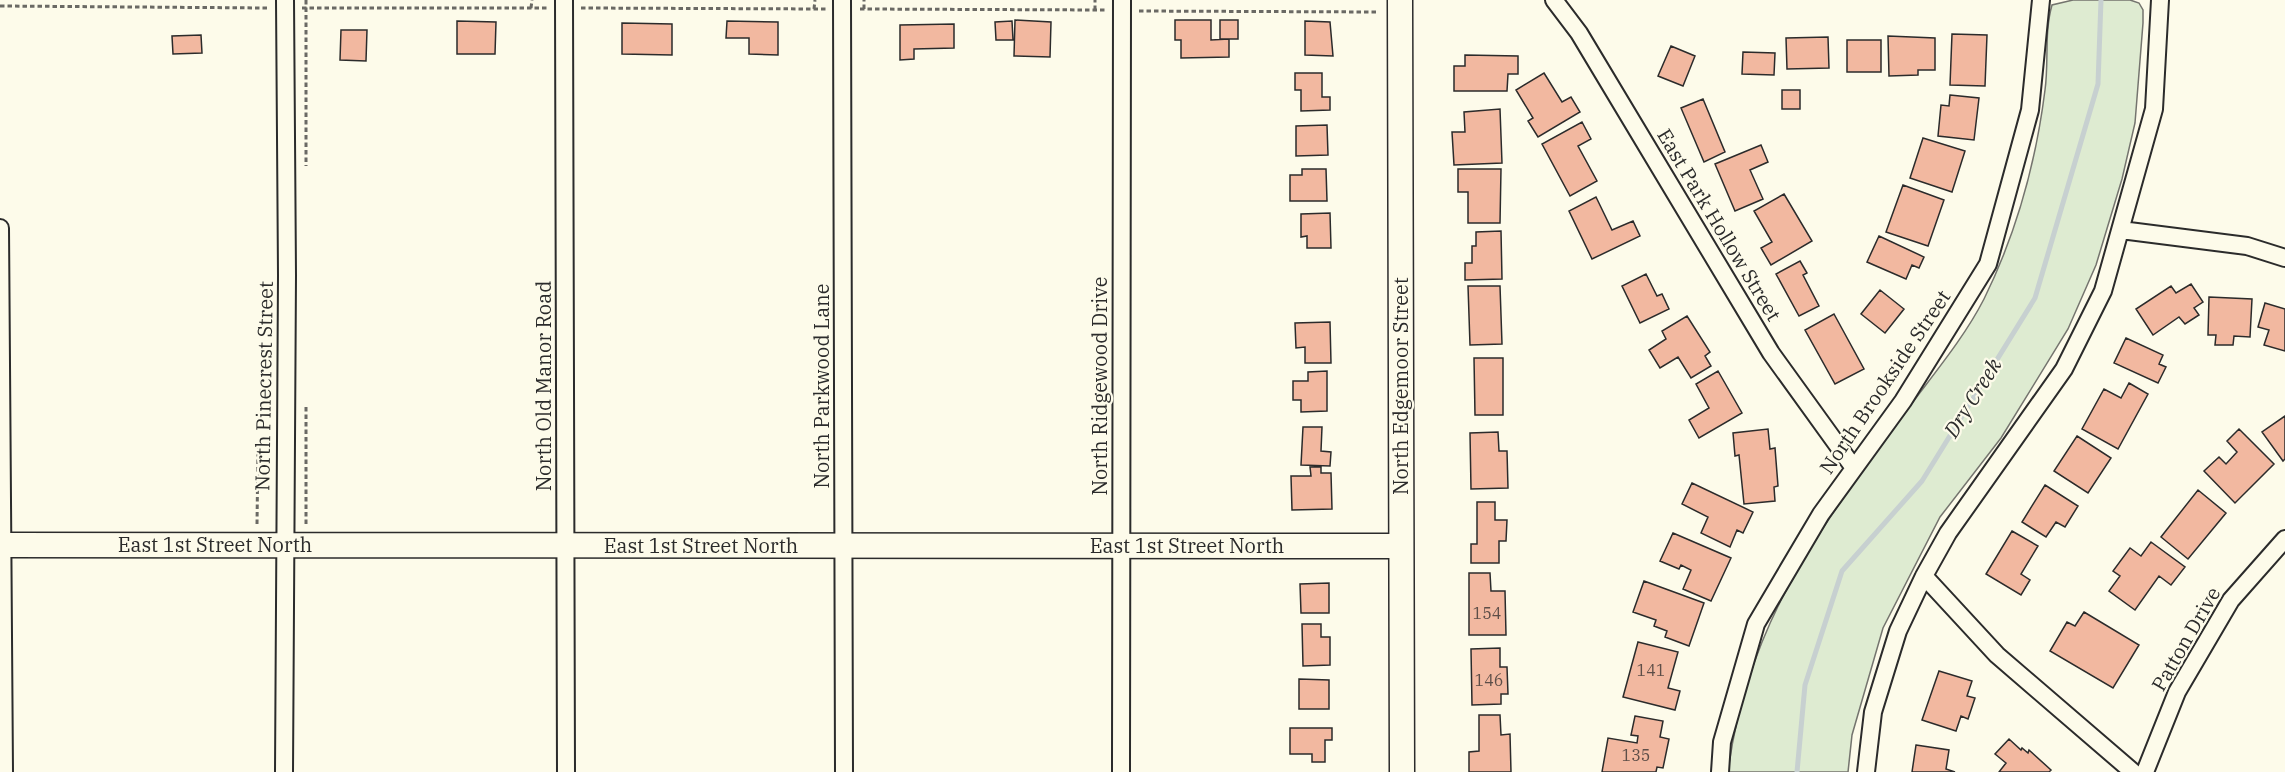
<svg xmlns="http://www.w3.org/2000/svg" width="2285" height="772" font-family="'IBM Plex Serif',serif">
<rect width="100%" height="100%" fill="#fdfbea"/>
<!-- green -->
<path fill="#deebd1" stroke="#74746e" stroke-width="1.5" d="M2073 0H2130L2139 3 2143 10V23L2135 123 2122 179 2096 265 2068 329 2001 438 1940 517 1883 628 1852 735 1848 772H1728C1747 624 1818 531 1904 414 1931 377 1963 340 1984 299 2016 234 2036 162 2045 90 2049 62 2044 33 2052 5Z"/>
<g fill="none" stroke-linecap="round" stroke-linejoin="round">
<!-- stream -->
<path stroke="#c7d0d0" stroke-width="5" d="M1797 772 1805 685 1842 571 1922 481 2035 298 2098 84 2101 0"/>
</g>
<!-- building -->
<path fill="#f2b8a0" stroke="#2b2b2b" stroke-width="1.5" d="M1015 20 1051 22 1050 57 1014 56Z
M1175 20H1211V40L1229 39V57L1181 58V40H1175Z
M1220 20H1238V39H1220Z
M457 21 496 22 495 54H457Z
M727 21 778 22V55L749 54V38H726Z
M1012 21 1013 40H996L995 22Z
M1305 21 1330 22 1333 56 1305 55Z
M622 23 672 24V55L622 54Z
M954 24V48L914 49V59L900 60V25Z
M341 30H367L366 61 340 60Z
M1952 34 1987 35 1985 86 1950 85Z
M201 35 202 53 173 54 172 36Z
M1888 36 1935 38V70H1918V75L1889 76Z
M1828 37 1829 68 1787 69 1786 38Z
M1847 40H1881V72H1847Z
M1671 46 1695 56 1683 86 1658 76Z
M1743 52 1775 53 1774 75 1742 74Z
M1465 55 1518 56V74H1508L1507 91H1454V66H1465Z
M1295 73H1322V97H1330V110L1301 111V90H1295Z
M1544 73 1562 102 1571 97 1580 112 1538 137 1528 121 1533 118 1516 90Z
M1782 90H1800V109H1782Z
M1950 95 1979 98 1974 140 1938 136 1941 105 1949 106Z
M1703 99 1725 152 1704 162 1681 108Z
M1500 109 1502 163 1454 165 1452 132H1465L1464 112Z
M1582 122 1591 139 1578 146 1597 181 1570 196 1542 144Z
M1327 125 1328 155 1296 156V126Z
M1923 138 1965 151 1952 192 1910 178Z
M1761 145 1768 162 1750 170 1763 199 1735 211 1715 164Z
M1302 169H1326L1327 201H1290V175H1302Z
M1458 169H1501L1500 223H1468V192H1458Z
M1903 185 1944 200 1928 246 1886 232Z
M1784 194 1812 241 1771 265 1761 248 1772 242 1754 211Z
M1596 197 1612 230 1633 221 1640 236 1592 259 1569 211Z
M1330 213 1331 248H1307V236L1301 237V214Z
M1501 231 1502 279 1465 280V263H1472V246H1476V232Z
M1879 236 1924 257 1919 268 1912 265 1906 279 1867 262Z
M1800 261 1807 273 1803 275 1819 306 1799 316 1776 274Z
M1646 274 1657 296 1662 294 1669 309 1640 323 1622 286Z
M2191 284 2203 302 2194 308 2199 315 2185 324 2179 317 2153 335 2136 309 2171 286 2176 293Z
M1468 286H1500L1502 344 1470 345Z
M1880 290 1904 309 1885 333 1861 314Z
M2209 297 2252 299 2250 337 2234 336 2233 345H2215L2216 335H2208Z
M2265 303 2285 309V351L2264 345 2269 330 2258 327Z
M1834 314 1864 369 1835 384 1805 330Z
M1687 316 1710 352 1705 356 1711 366 1691 378 1678 357 1660 368 1649 350 1666 339 1662 331Z
M1330 322 1331 363H1305V347L1296 348 1295 323Z
M2126 338 2163 355 2159 364 2166 367 2158 383 2114 363Z
M1474 358H1503V415H1475Z
M1327 371V411L1301 412V400H1293V381H1308V372Z
M1718 371 1742 413 1699 438 1689 420 1709 408 1696 384Z
M2129 383 2148 394 2118 449 2082 429 2104 389 2121 398Z
M2285 416V459L2283 461 2262 432Z
M1303 427H1322L1321 451 1331 452 1330 466 1301 465Z
M1768 429 1770 449 1775 448 1778 486 1774 487 1775 501 1744 504 1739 455 1735 456 1733 433Z
M2239 429 2274 464 2235 503 2204 471 2219 457 2226 464 2237 452 2227 441Z
M1498 432 1499 451H1507L1508 488 1471 489 1470 433Z
M2077 436 2111 458 2088 493 2054 471Z
M1310 467H1321V473H1331L1332 509 1292 510 1291 476H1311Z
M1692 483 1753 512 1743 533 1737 530 1730 547 1701 533 1708 517 1682 504Z
M2045 485 2078 506 2065 527 2056 522 2046 537 2022 522Z
M2198 490 2226 513 2188 559 2161 537Z
M1477 502H1495V520H1507L1506 541H1499V563H1471V544H1477Z
M2012 531 2038 546 2021 574 2030 580 2021 595 1986 574Z
M1673 533 1731 558 1711 601 1683 589 1691 570 1681 565 1679 569 1660 561Z
M2151 542 2185 567 2171 585 2159 576 2135 610 2109 591 2120 576 2113 571 2130 548 2141 556Z
M1469 573H1490L1491 591H1505L1506 635H1469Z
M1644 581 1704 603 1689 646 1665 637 1667 631 1654 626 1656 620 1633 612Z
M1329 583V613H1301L1300 584Z
M2084 612 2139 645 2113 688 2050 651 2067 622 2075 626Z
M1302 624H1321V637H1330V665L1303 666Z
M1638 642 1678 652 1668 688 1680 691 1675 710 1623 697Z
M1500 648V667H1507L1508 694H1501V704L1472 705 1471 649Z
M1939 671 1972 681 1967 696 1975 698 1968 719 1961 716 1956 731 1922 720Z
M1299 679 1329 680V709H1299Z
M1479 715H1500L1501 735 1510 734 1511 772H1469V752L1479 751Z
M1635 716 1663 721 1660 737 1669 739 1663 768 1657 767 1656 772H1602L1608 738 1637 743 1638 736 1631 735Z
M1290 728H1332V740H1325V762H1312V754H1290Z
M2009 739 2021 750 2022 748 2028 753 2029 750 2051 770 2049 772H1999L2006 763 1995 754Z
M1916 745 1949 750 1946 769 1955 772H1912Z"/>
<g fill="none" stroke-linecap="round" stroke-linejoin="round">
<defs>
<path id="street" d="M564 0 566 772
M842 0 844 772
M1554 0 1579 33 1771 353 1854 468
M0 228 4 772
M2121 230 2247 246 2285 258
M1924 576 1997 655 2133 772
M284 772 287 275 285 0
M1121 772 1122 0
M1720 772 1722 742 1756 624 1821 514 1903 401 1988 264 2030 110 2041 0
M1866 772 1873 712 1898 631 1924 576 1948 533 2064 369 2103 291 2154 109 2160 0
M2145 772 2177 692 2231 600 2285 539"/>
<path id="secondary" d="M1400 0 1402 772
M0 545 1401 546"/>
</defs>
<!-- street casing -->
<use href="#street" stroke="#2b2b2b" stroke-width="20"/>
<!-- secondary casing -->
<use href="#secondary" stroke="#2b2b2b" stroke-width="27"/>
<!-- path -->
<path stroke="#6a6964" stroke-width="3" stroke-dasharray="4.5 3" stroke-linecap="butt" d="M306 0V166
M0 6 268 8
M302 8H547
M531 8 532 0
M581 8 826 9
M814 9 815 0
M860 9 1105 10
M864 9V0
M1095 10V0
M1139 11 1378 12
M306 407V526
M257 524 258 448"/>
<!-- street -->
<use href="#street" stroke="#fdfbea" stroke-width="16"/>
<!-- secondary -->
<use href="#secondary" stroke="#fdfbea" stroke-width="24"/>
</g>
<g text-anchor="middle" stroke-width="4.5" stroke-linejoin="round" paint-order="stroke">
<!-- number labels -->
<g font-size="16" fill="#5d4e48">
<text x="1487" y="619">154</text>
<text x="1651" y="676">141</text>
<text x="1489" y="686">146</text>
<text x="1636" y="761">135</text>
</g>
<!-- street labels -->
<g font-size="20" fill="#2b2b2b" stroke="#fdfbea">
<text transform="translate(1719 225) rotate(59)" y="7">East Park Hollow Street</text>
<text transform="translate(1885 382) rotate(-56)" y="7">North Brookside Street</text>
<text transform="translate(264 386) rotate(-89)" y="7">North Pinecrest Street</text>
<text transform="translate(544 386) rotate(-90)" y="7">North Old Manor Road</text>
<text transform="translate(822 386) rotate(-90)" y="7">North Parkwood Lane</text>
<text transform="translate(1100 386) rotate(-90)" y="7">North Ridgewood Drive</text>
<text transform="translate(1401 386) rotate(-90)" y="7">North Edgemoor Street</text>
<text x="215" y="552">East 1st Street North</text>
<text x="701" y="553">East 1st Street North</text>
<text x="1187" y="553">East 1st Street North</text>
<text transform="translate(2186 639) rotate(-60)" y="7">Patton Drive</text>
</g>
<!-- water labels -->
<g font-size="21" font-style="italic" fill="#2b2b2b" stroke="#fdfbea">
<text transform="translate(1973 398) rotate(-58)" y="7">Dry Creek</text>
</g>
</g>
</svg>
